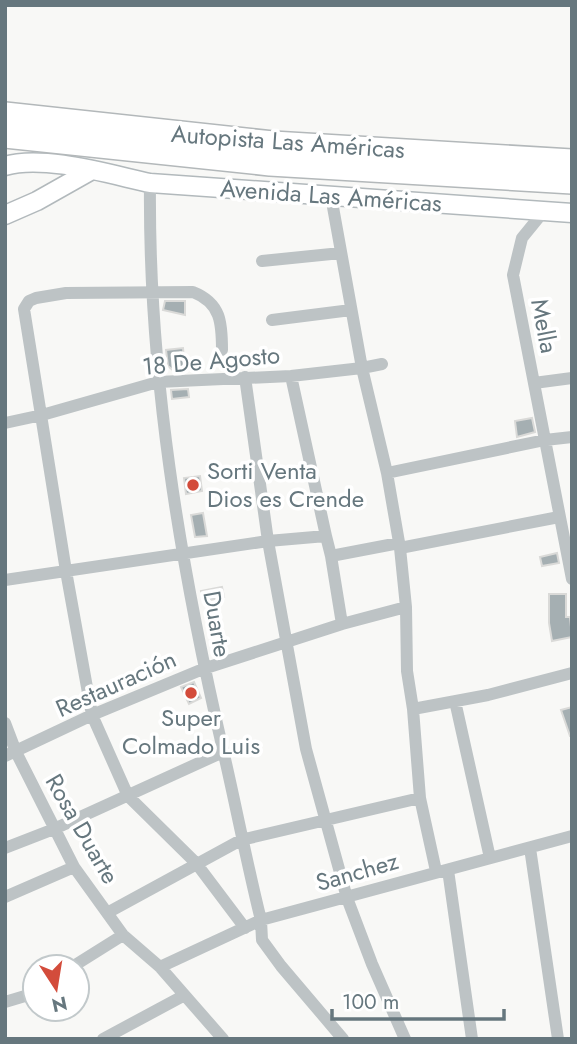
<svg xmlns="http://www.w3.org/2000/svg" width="577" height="1044" font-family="Jost,sans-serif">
<rect width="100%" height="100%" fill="#f8f8f6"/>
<!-- building -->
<path fill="#a5afb2" stroke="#dadad8" stroke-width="2" d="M165 301H185V315L163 310Z
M183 348 185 372H175L168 366 166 350Z
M188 389 189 397 172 399 171 390Z
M532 418 535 432 517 437 515 421Z
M200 476 202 491 186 494 184 478Z
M203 513 207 536 195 537 191 515Z
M557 553 559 563 542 566 540 557Z
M222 587 224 597 203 602 201 591Z
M549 594H566V617H570L572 637 552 641 549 623Z
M217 617 219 628 209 631 207 619Z
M194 682 201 698 189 704 181 687Z
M572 707V736H570L561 710Z"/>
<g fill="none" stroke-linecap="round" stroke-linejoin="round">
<defs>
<path id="secondary" d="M5 166C43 154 112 175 150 183L572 213
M5 215 37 201 92 170"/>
<path id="motorway" d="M5 114 273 143 572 161
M5 136 270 164 572 182"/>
</defs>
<!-- secondary casing -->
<use href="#secondary" stroke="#b2b9bc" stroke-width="21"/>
<!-- motorway casing -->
<use href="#motorway" stroke="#b3b8ba" stroke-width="26"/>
<!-- minor -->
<path stroke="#bdc3c5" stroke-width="12" d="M150 183C148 374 180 564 223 750 236 806 247 864 261 920L262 940 281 966 343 1039
M331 196 362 368 387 473 400 548 406 607 407 671 413 709 420 798 436 871
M544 211 522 238 513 275 572 579
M262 261 341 253
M272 320 351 310
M222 350C222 323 221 303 193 292L66 293 36 298 29 301 24 309 66 571 92 715 128 796 196 863 245 928
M291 376 326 536
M245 377 268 541 306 749 347 898 372 964 405 1039
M534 383 572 378
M5 423 42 415 158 382 291 376 362 368 382 364
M387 473 545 440 572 437
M400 548 559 517
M331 556 342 624
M5 580 268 541 326 536 331 556 399 543
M455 701 490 858
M413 709 488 695 572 673
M5 723 16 752 74 867 123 935 160 967 223 1039
M5 756 92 715 203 669 342 624 406 607
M5 848 54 829 223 752
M530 848 558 1039
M448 870 472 1039
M5 897 74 867
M107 913 241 840 420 798
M72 967 123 935
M160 967 261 920 572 836
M5 1002 25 996 35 990
M103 1039 183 996"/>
<!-- secondary -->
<use href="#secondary" stroke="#fff" stroke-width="18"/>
<!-- motorway -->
<use href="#motorway" stroke="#fff" stroke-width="23"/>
</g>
<!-- markers -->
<g fill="#d34c3b" stroke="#fff" stroke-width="2.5">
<circle cx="193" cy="485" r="7"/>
<circle cx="191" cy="693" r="7"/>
</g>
<g text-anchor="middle" stroke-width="7" stroke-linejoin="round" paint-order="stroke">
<!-- street labels -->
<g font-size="24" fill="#66777e" stroke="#fff">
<text transform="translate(288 142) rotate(4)" y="8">Autopista Las Américas</text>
<text transform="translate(331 196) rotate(4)" y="8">Avenida Las Américas</text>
<text transform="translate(544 326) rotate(79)" y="8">Mella</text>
<text transform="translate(211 361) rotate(-5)" y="8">18 De Agosto</text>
<text transform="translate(217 624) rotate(80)" y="8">Duarte</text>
<text transform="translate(116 684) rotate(-24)" y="8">Restauración</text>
<text transform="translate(82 829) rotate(60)" y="8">Rosa Duarte</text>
<text transform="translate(357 872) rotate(-16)" y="8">Sanchez</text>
</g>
<!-- poi labels -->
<g font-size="24" fill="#66777e" stroke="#fff" text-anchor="start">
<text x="207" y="479">Sorti Venta<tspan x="207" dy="28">Dios es Crende</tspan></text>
<text x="191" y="726" text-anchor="middle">Super<tspan x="191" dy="28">Colmado Luis</tspan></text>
</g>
</g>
<!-- border -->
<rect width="577" height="1044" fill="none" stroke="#66777e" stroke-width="14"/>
<!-- north arrow -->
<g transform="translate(56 988) rotate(168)"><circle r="33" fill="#ffffff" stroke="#c2c9cb" stroke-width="2"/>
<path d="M0-5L12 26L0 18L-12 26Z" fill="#d34c3b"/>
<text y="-10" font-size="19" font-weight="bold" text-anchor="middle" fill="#66777e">N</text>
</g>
<!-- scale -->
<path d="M332 1009v10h172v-10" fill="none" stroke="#66777e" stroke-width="3.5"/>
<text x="342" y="1009" font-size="21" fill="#66777e" stroke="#ffffff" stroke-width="5" paint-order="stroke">100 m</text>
</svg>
